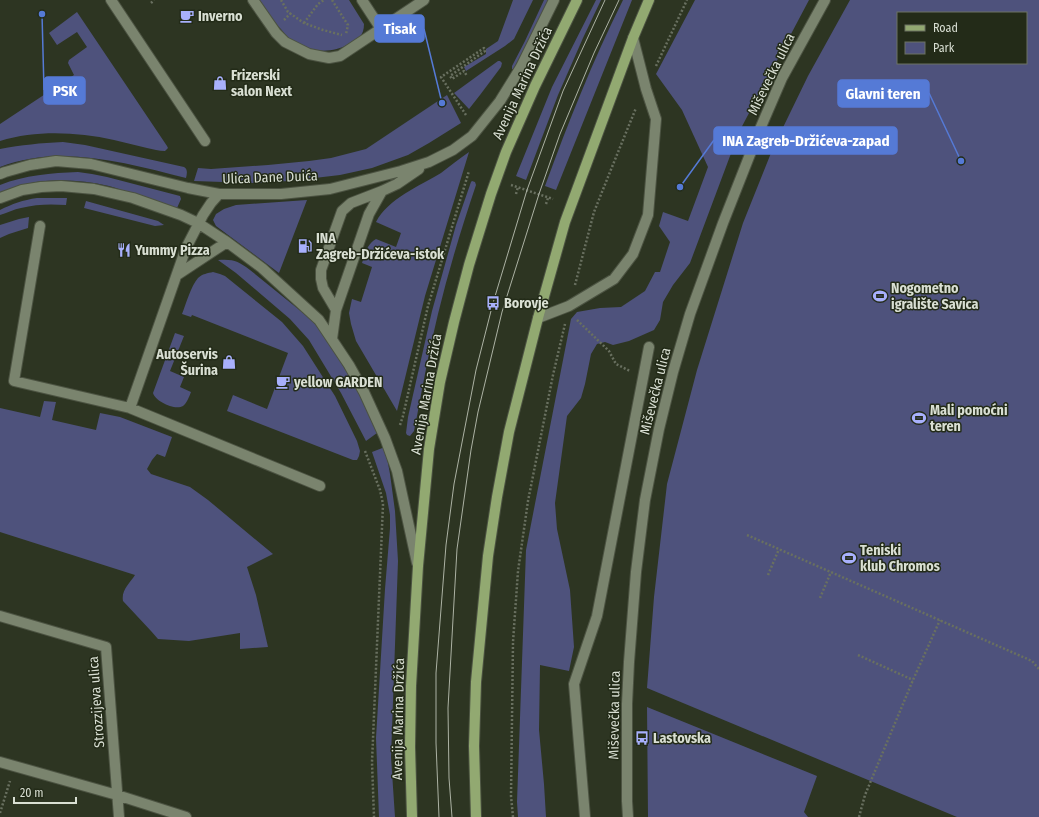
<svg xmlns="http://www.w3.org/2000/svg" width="1039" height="817" font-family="'Fira Sans Condensed',sans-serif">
<rect width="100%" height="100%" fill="#2d3522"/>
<!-- green -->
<path fill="#4e527c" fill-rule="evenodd" d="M256 0H349L364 24C364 36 358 39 349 44 330 55 305 52 288 38 285 34 282 30 278 26 271 17 264 9 256 0Z
M513 0H533L514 39 505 46 466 71 464 67 486 54V49L498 41Z
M544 0H549L515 66 513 69H512V66L525 41Z
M596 0H601L583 38 558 95 526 180 516 176 552 87Z
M623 0H632L556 190 545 186C568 123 593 60 623 0Z
M695 0H809L739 132 690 263 673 285 663 302 660 320 654 330 629 341 613 345 605 342 597 344 591 354 585 384 581 398 567 416 555 503 557 529 570 590 574 647 569 671 540 665 539 730 544 784 546 817H518L517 802 526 550 571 319 577 312 600 308 621 307 645 291 655 272H660L670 242 659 226 663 212 688 221 708 167 682 110 656 74Z
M850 0H1039V817H957L647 688 654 597 667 484 697 370 743 223 773 148 808 76ZM898 13H1026V63H898Z
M77 12 167 146 168 148 165 151C159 151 153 149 147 148 136 145 125 143 114 140 76 132 37 130 0 141V124L74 75 68 63 69 60 87 47 77 32 57 45 49 33Z
M498 61H500L502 63 501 67 480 95 469 109 454 93Z
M447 95 461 123 429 143 408 155 372 168 340 175 289 181 252 183 194 181 198 168 211 169 268 165 309 161 331 158 366 149Z
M63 142 85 145 184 167C188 169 187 174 186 178 126 163 60 144 0 167V149C22 145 40 143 63 142Z
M469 152 425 296 397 411 356 341 351 324 349 313 352 299 361 302 372 267 362 263C365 254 367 244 376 239L396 247 401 233 376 222C388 199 419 186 441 173 450 166 459 159 469 152Z
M78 172 92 174 107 177 180 196 181 199 177 208C162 203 148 198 133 194 125 191 117 188 109 186 73 178 34 177 0 193V185C25 175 51 173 78 172Z
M472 181 475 182 476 185C455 247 437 310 425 374 421 393 418 412 414 431L410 436 407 435 406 433 408 417 432 311 456 225 471 182Z
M37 198H67L66 205C51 204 36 204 21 208 14 209 7 213 0 215V210C12 204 23 200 37 198Z
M307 200 279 273 216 226 213 220 216 214 224 209 236 205Z
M86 201 158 221 164 225 155 226 84 208Z
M29 217 28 228 9 234 0 238V225L19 219Z
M218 260C234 259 238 261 250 270L313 321 327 340 359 392 377 433 366 441 341 393 309 340 290 319 236 273Z
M213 272 220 274 225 276 282 322 303 346 335 396 357 441 360 451 359 456 357 460H353L227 411 233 395 267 409 288 353 192 315 191 317 182 314C186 304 191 286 198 278 202 274 208 273 213 272Z
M175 333 184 336 170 371 184 377 180 387 191 392C189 397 187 403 183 406 175 411 155 401 153 393Z
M44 401 56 402 52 420 96 430 100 413 120 417 172 437 165 457 157 454 152 460 147 469 151 474 190 487 208 500 273 554 247 567 256 595 268 647 240 649V633L189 641 158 639 151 631 123 601C121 590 130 583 135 575L0 532V408L40 417Z
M385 447 390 474 395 511 398 561 391 757 395 817H379L376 738 385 589 390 528V515L386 493 372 452Z
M647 707 817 776 804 812 808 817H648Z"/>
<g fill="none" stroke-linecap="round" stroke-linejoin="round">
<defs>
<path id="minor" d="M111 0 205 141
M253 0 276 33 285 42 309 54 329 58 340 56 424 0
M362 0 381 29
M0 174 5 172 30 165 56 161 91 164 188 188 219 194H281L330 189 401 171 429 162 453 150 472 136 500 101 521 67 554 0
M0 198 22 190 41 187 61 186 94 189 133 198 181 215 198 223 227 242 262 268 319 320 349 365 364 392 385 438 397 471 417 563
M40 226 14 381 130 408 320 486
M177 275 227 242
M336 310 369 214 382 191
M538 318 569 306 614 279 633 254 648 215 656 119 646 89 633 38
M332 339 336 310 323 288 321 279V270L342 211 351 203 382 191 397 184 419 169
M130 408 186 248 203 215 211 203 219 194
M0 616 106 647 119 817
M0 762 117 795 186 817
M585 817 574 684 597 616 649 347
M628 817 627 801V704L629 662 636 572 645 500 659 429 673 372 690 314 723 223 760 129 782 78 825 0"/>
<path id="major" d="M412 817 410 747 411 686 418 566 429 449 440 382 454 322 469 265 491 194 506 152 535 86 577 0
M476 817 474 746 476 682 488 556 497 497 509 432 538 318 565 222 633 38 649 0"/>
</defs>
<!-- minor casing -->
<use href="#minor" stroke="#4c5342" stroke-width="12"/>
<!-- major casing -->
<use href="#major" stroke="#4c5342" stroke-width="12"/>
<!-- path -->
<path stroke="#697060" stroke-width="2.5" stroke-dasharray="2 2" stroke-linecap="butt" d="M281 0 288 12 304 23 323 30 342 35
M332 0 346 22 348 25 346 34
M151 3 154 0
M284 20 291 13
M304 23 318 4 324 0
M656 66 687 0
M466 115 441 77 484 48 485 51 450 76 452 79 464 71 467 76
M511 185 553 199
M516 194 518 187
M546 204 548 198
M575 285 594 212 612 167 636 108
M577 320 609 351 616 364 630 371
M400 425 403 416 428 306 469 171
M365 451 380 490 383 504 372 762 374 817
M747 535 1032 661 1039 669
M768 575 779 549
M820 598 831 572
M858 655 913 680
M0 813 10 781
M513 817 511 796 513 642 518 571 528 501 553 375 565 324
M859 817 865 795 913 680 940 620"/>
<!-- minor -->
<use href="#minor" stroke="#7a846e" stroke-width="10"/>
<!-- major -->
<use href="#major" stroke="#92a971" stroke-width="10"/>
<!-- tram -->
<path stroke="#acb2a4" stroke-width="1" d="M439 817 436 743V673L446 545 454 484 476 370 493 303 527 190 563 91 605 0
M452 817 449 778 448 708 453 619 457 549 471 450 478 412 502 312 539 194 560 134 594 53 619 0"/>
</g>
<!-- icons -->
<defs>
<symbol id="cafe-bare" viewBox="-9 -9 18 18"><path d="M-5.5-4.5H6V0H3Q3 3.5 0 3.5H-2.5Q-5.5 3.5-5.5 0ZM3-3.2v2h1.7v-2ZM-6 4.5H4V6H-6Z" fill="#a8b0fc" stroke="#232b18" stroke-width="2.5" paint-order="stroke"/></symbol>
<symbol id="shop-bare" viewBox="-9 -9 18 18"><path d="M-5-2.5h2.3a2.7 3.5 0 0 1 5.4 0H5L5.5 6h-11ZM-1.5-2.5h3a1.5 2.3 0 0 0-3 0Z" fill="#a8b0fc" stroke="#232b18" stroke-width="2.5" paint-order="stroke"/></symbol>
<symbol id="fuel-bare" viewBox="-9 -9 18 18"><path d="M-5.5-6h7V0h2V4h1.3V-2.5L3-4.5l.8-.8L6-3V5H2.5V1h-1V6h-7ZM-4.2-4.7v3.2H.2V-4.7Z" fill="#a8b0fc" stroke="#232b18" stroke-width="2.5" paint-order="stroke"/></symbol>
<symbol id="restaurant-bare" viewBox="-9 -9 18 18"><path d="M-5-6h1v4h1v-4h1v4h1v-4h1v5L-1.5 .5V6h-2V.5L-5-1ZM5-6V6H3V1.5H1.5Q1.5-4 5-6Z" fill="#a8b0fc" stroke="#232b18" stroke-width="2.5" paint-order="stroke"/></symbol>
<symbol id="stadium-bare" viewBox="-9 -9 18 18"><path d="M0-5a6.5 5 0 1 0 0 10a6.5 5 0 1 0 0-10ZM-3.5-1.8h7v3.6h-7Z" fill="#a8b0fc" stroke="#232b18" stroke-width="2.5" paint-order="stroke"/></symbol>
<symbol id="bus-bare" viewBox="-9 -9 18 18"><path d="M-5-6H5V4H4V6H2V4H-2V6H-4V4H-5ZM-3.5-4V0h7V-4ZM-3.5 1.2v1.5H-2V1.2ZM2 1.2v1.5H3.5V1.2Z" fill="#a8b0fc" stroke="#232b18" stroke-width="2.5" paint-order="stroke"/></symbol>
</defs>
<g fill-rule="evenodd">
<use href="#cafe-bare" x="177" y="6" width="20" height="20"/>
<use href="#shop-bare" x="210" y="73" width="20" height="20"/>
<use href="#fuel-bare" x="295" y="236" width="20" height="20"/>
<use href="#restaurant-bare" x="114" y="240" width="20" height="20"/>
<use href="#stadium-bare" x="870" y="286" width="20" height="20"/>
<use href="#bus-bare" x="483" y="293" width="20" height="20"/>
<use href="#shop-bare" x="219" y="352" width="20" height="20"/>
<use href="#cafe-bare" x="273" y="372" width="20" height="20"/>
<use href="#stadium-bare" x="909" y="408" width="20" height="20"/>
<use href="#stadium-bare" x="839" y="548" width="20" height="20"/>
<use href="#bus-bare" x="632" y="728" width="20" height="20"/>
</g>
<g text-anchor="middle" stroke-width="3" stroke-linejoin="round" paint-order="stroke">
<!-- poi labels -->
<g font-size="14" font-weight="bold" fill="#d9dfd3" stroke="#232b18" text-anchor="start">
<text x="198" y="21">Inverno</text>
<text x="231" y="80">Frizerski<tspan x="231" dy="16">salon Next</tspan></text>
<text x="316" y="243">INA<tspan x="316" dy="16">Zagreb-Držićeva-istok</tspan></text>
<text x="135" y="255">Yummy Pizza</text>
<text x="891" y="293">Nogometno<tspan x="891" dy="16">igralište Savica</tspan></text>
<text x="504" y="308">Borovje</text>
<text x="218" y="359" text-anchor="end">Autoservis<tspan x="218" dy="16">Šurina</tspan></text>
<text x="294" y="387">yellow GARDEN</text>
<text x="930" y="415">Mali pomoćni<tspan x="930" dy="16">teren</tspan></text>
<text x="860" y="555">Teniski<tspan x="860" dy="16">klub Chromos</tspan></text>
<text x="653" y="743">Lastovska</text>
</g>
<!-- street labels -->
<g font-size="14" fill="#d9dfd3" stroke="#232b18">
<text transform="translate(771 74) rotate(-64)" y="5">Miševečka ulica</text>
<text transform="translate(522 83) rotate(-65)" y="5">Avenija Marina Držića</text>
<text transform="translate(270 177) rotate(-2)" y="5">Ulica Dane Duića</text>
<text transform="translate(655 391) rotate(-76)" y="5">Miševečka ulica</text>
<text transform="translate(426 394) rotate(-80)" y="5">Avenija Marina Držića</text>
<text transform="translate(96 702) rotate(-94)" y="5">Strozzijeva ulica</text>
<text transform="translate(614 715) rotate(-89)" y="5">Miševečka ulica</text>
<text transform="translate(398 719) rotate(-89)" y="5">Avenija Marina Držića</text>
</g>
</g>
<!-- callouts -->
<path fill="none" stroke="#557ad6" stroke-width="1.5" d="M442 103L424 29M42 14L44 90M961 161L929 93M680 187L714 140"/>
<g fill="#557ad6" stroke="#232b18" stroke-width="1.5">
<circle cx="442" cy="103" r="4"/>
<circle cx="42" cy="14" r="4"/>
<circle cx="961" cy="161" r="4"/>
<circle cx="680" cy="187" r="4"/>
</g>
<g fill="#557ad6" stroke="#557ad6" stroke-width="1.5">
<rect x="375" y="15" width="49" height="27" rx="4"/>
<rect x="44" y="77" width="41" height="27" rx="4"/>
<rect x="838" y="80" width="91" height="27" rx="4"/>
<rect x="714" y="127" width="183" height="27" rx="4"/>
</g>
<g font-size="15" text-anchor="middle" font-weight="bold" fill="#fff">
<text x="400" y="34">Tisak</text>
<text x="65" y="96">PSK</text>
<text x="883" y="99">Glavni teren</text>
<text x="806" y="146">INA Zagreb-Držićeva-zapad</text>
</g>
<!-- legend -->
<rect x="897" y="12" width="130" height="52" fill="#232b18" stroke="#6c7363"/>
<rect x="905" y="25" width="20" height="6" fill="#92a971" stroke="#6c7363"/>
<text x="933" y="32" font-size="12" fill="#d9dfd3">Road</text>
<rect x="905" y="42" width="20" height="12" fill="#4e527c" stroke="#6c7363"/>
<text x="933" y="52" font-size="12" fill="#d9dfd3">Park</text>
<!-- scale -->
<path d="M14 797v6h62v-6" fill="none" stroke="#d9dfd3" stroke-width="2"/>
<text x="20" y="797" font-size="12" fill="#d9dfd3" stroke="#232b18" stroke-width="3" paint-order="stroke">20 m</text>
</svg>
